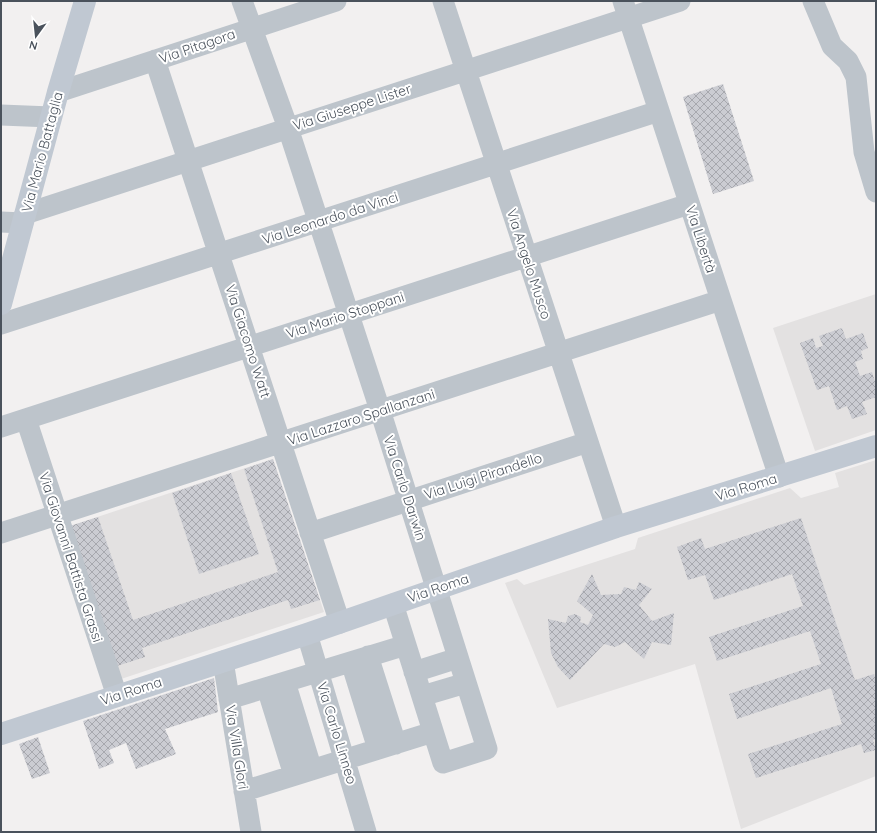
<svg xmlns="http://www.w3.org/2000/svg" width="877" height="833" font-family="Quicksand,sans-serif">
<defs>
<pattern id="building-cross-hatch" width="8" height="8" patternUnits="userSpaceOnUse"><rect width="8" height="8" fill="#cbccd2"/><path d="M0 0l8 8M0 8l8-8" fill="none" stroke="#a7a8ae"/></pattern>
</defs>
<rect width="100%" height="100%" fill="#f2f0f0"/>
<!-- education -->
<path fill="#e3e1e1" d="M876 294V430L815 451 773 328Z
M273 459 324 612 121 679 70 526Z
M876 460V776L741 829 695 664 557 708 505 583 517 579 524 585 635 549 638 538 790 488 801 498 839 487 835 473Z"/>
<!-- building -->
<path fill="url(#building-cross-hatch)" d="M723 84 754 181 713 194 683 97Z
M842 328 846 339 863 333 868 348 861 351 863 359 855 362 860 376 872 372 876 385V397L862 402 867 414 852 419 847 406 837 410 829 386 817 390 800 343 813 338 816 348 823 346 819 336Z
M273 459 320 600 291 609 288 600 142 648 145 657 117 666 70 526 98 517 133 620 278 572 244 469Z
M231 473 259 554 199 574 172 493Z
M801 518 855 680 874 674 876 681V739L873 740 876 750 864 753 861 744 756 778 748 754 842 724 831 688 737 719 729 694 821 664 810 631 717 661 709 637 803 606 792 574 714 600 705 575 688 580 677 547 701 538 705 549Z
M592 574 601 595 621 594 624 587 636 590 639 582 652 589 639 605 652 621 674 613 671 645 652 642 644 659 625 642 615 647 604 644 570 680 558 667 551 653 548 619 566 623 568 616 575 614 581 617 580 622 588 625 593 615 577 601Z
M214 678 218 712 165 729 176 754 136 769 126 743 109 750 114 763 99 769 83 721Z
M38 737 50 773 32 779 19 744Z"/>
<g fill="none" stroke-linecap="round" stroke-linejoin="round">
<!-- street -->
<path stroke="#bdc4cb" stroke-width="21" d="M242 1 288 128 380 410 487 749 443 763 393 604
M443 1 616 527
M623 1 779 477
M813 1 832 46 848 61 856 77 864 152 876 192
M155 60 340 623
M58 92 336 1
M1 115 51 117
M25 214 680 1
M1 222 23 223
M1 324 659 111
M26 419 117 696
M1 427 689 204
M1 533 721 300
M310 533 588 442
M307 634 366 832
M368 656 396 744
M223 661 251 832
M351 662 378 749
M414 672 458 658
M285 682 312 770
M267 688 294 775
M422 696 466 683
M229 699 406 645
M244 791 433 732"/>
<!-- secondary -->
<path stroke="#c0c8d2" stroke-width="22" d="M1 304 58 92 85 1
M1 734 307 634 616 527 876 446"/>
</g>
<g text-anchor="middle" stroke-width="4" stroke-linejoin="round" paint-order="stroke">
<!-- street labels -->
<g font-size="14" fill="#4a525c" stroke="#fff">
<text transform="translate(197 46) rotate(-19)" y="5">Via Pitagora</text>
<text transform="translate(352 107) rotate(-18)" y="5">Via Giuseppe Lister</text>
<text transform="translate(42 152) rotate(-75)" y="5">Via Mario Battaglia</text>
<text transform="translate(330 218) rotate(-18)" y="5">Via Leonardo da Vinci</text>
<text transform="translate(701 239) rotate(72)" y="5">Via Libertà</text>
<text transform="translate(529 264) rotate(72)" y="5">Via Angelo Musco</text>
<text transform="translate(345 315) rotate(-18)" y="5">Via Mario Stoppani</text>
<text transform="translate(248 341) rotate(72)" y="5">Via Giacomo Watt</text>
<text transform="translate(361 417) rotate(-18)" y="5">Via Lazzaro Spallanzani</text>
<text transform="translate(483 476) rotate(-18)" y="5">Via Luigi Pirandello</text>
<text transform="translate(746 487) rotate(-17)" y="5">Via Roma</text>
<text transform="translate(405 488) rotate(72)" y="5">Via Carlo Darwin</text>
<text transform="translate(71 557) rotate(72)" y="5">Via Giovanni Battista Grassi</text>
<text transform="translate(438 588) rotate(-19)" y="5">Via Roma</text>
<text transform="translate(131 691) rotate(-18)" y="5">Via Roma</text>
<text transform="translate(337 733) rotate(73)" y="5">Via Carlo Linneo</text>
<text transform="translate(237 747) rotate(81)" y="5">Via Villa Glori</text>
</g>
</g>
<!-- border -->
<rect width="877" height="833" fill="none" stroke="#4a525c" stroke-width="4"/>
<!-- north arrow -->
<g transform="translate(36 36) rotate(195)" stroke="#ffffff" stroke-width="3" paint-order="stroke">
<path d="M0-3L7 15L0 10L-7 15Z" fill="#4a525c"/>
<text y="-6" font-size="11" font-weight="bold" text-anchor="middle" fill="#4a525c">N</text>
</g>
</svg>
